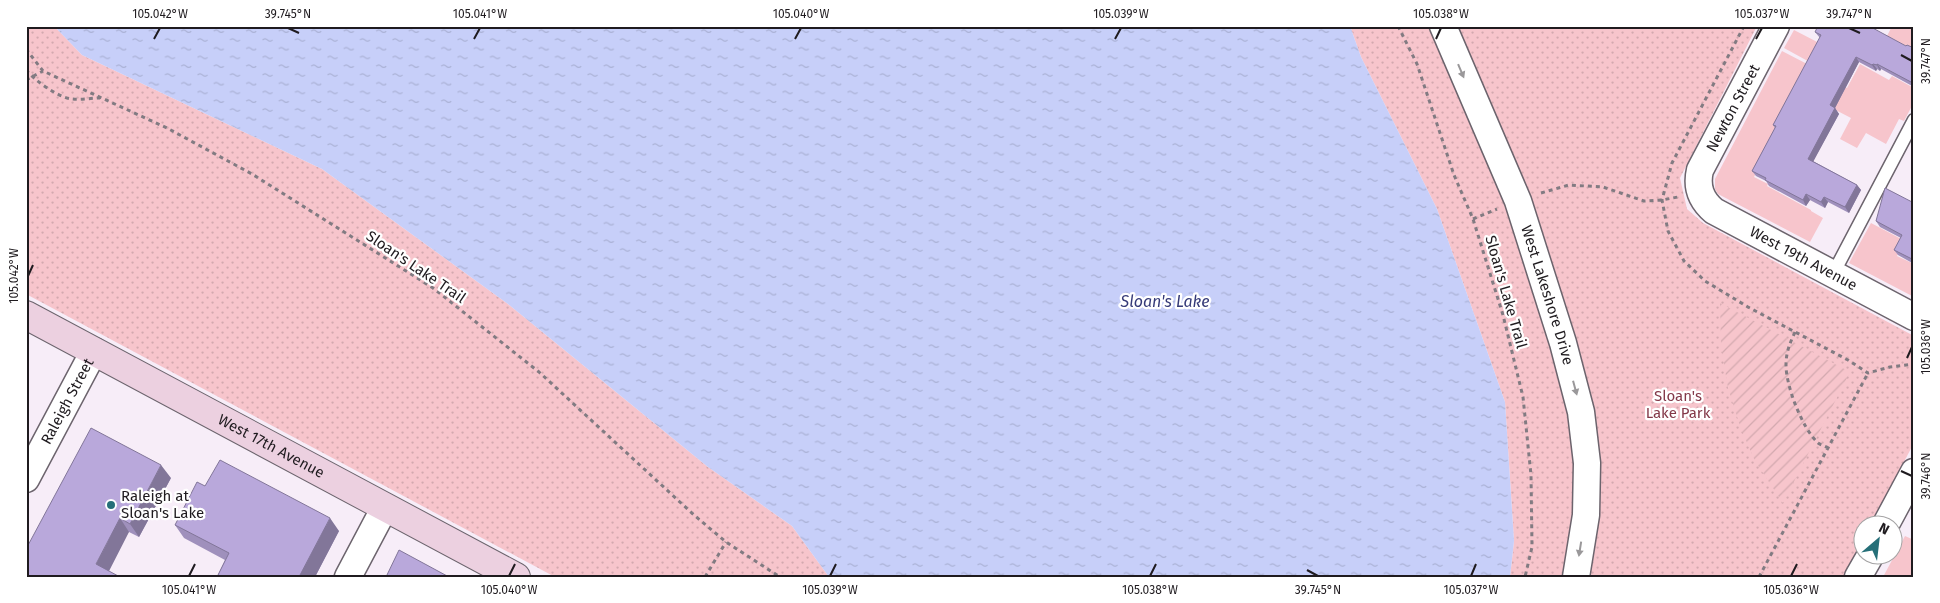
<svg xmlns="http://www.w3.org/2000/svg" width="1940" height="603" font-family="'Fira Sans',sans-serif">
<defs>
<pattern id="park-dots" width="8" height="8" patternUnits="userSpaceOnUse" patternTransform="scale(1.25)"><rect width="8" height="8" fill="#f7c5cc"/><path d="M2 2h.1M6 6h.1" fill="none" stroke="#d3a9af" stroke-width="1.8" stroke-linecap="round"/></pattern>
<pattern id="garden-furrows" width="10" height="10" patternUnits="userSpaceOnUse" patternTransform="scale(1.25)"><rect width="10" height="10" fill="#f7c5cc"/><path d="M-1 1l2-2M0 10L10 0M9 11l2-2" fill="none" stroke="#d3a9af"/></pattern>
<pattern id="water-ripples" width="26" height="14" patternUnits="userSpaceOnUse" patternTransform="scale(1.25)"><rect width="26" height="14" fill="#c7cff9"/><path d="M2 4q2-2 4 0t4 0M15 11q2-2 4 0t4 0" fill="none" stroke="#aab1d5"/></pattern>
</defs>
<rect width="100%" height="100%" fill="#f7edf8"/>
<!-- grass -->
<path fill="#f7c5cc" d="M1892 26H1914V50L1887 36Z
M1794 30 1825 46 1815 65 1784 48Z
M1782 51 1809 65 1754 177 1768 184 1767 186 1811 210V211L1823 218 1810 242 1718 194 1715 189V179Z
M1860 64 1889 80 1892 76 1914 88V102L1904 121 1899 119 1886 144 1866 133 1857 148 1840 139 1851 118 1826 105 1838 83 1847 88Z
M1871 223 1905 241 1897 256 1914 264V297L1849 263Z
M1905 536 1914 540V577H1883Z"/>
<!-- park -->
<path fill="url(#park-dots)" d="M26 26H54L82 55 322 169 508 304 708 467 792 526 829 577H555L26 294Z
M1350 26H1757L1680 178 1687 209 1703 223 1914 336V443L1870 525 1862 526V540L1843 577H1510L1514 541 1505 402 1437 209 1361 57Z"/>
<!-- garden -->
<path fill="url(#garden-furrows)" d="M1720 303 1850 372 1783 503 1755 461 1741 429 1728 388 1721 346Z"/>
<!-- water -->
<path fill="url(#water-ripples)" d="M54 26H1350L1361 57 1437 209 1505 402 1514 541 1510 577H829L792 526 708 467 508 304 322 169 82 55Z"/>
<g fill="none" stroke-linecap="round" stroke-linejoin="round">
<defs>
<path id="lane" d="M1833 274 1914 120"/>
<g id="street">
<path id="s1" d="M1443 26 1518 201 1563 343 1581 412 1587 463 1586 515 1576 577"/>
<path id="s2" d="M1776 26 1700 170C1696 187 1701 200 1714 211L1914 317"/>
<path id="s3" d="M26 479 94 351"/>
<path d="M1885 526 1914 472"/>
<path d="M348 577 385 507"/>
<path d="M1858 577 1870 556"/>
</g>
<g id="secondary">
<path id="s4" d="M26 315 516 577"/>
</g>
</defs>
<!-- lane casing -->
<use href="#lane" stroke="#6c646d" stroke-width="15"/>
<!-- street casing -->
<use href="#street" stroke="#6c646d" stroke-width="29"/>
<!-- secondary casing -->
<use href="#secondary" stroke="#6c646d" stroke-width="30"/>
<!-- path -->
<path stroke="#827b82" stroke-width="3" stroke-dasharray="4 4" stroke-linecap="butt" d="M1398 26 1417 64 1454 175 1473 219 1503 315 1523 397 1531 475 1532 547 1525 577
M1744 26 1672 163 1662 200 1668 231 1684 261 1705 281 1748 307 1848 360 1868 373 1890 367 1914 364
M26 49 43 71 167 128 252 174 433 288 539 372 694 515 726 542 780 577
M26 70C34 80 59 98 72 99 81 100 91 98 100 98
M26 80 43 71
M1541 193 1569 185 1603 187 1644 201 1662 200 1678 197
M1473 219 1497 209
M1795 332C1790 343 1786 352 1786 365 1786 386 1802 428 1818 443 1821 445 1825 446 1828 448
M705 577 726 542
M1759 577 1868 373"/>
<!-- lane -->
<use href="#lane" stroke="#fff" stroke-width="12"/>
<!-- street -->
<use href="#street" stroke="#fff" stroke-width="26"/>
<!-- secondary -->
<use href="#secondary" stroke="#ecd0e0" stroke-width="28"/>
</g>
<!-- wall -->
<path fill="#9f90bc" d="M1815 32 1914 48V87L1881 69 1880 71 1877 69 1876 71 1859 62 1835 108 1839 114 1813 161 1857 185 1861 190 1849 213 1828 202 1825 208 1810 200 1806 206 1769 186 1766 181 1756 176 1752 171 1775 128 1773 125 1820 38Z
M1914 203V264L1898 255 1894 250 1901 238 1880 227 1876 221Z
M171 478 139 537 129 532 26 577Z
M205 486 339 531 315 577H217L225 560 184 538 175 525Z"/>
<!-- shaded-wall -->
<path fill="#827699" d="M1856 57 1859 62 1835 108 1839 114 1812 164 1808 159 1830 105Z
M1873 64 1877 69 1876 71 1872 65Z
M1877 64 1881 69 1880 71 1877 65Z
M1914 77V86L1911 82Z
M1857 185 1861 190 1849 213 1845 207Z
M1806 194 1810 200 1806 206 1803 200Z
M1824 197 1828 202 1825 208 1821 202Z
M161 465 171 478 139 537 130 524Z
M120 518 129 532 106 577 96 564Z
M330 518 339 531 315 577H299Z"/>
<!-- building -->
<path fill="#b9a8db" stroke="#827699" d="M1818 26H1869L1906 46 1907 45 1914 48V77L1911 82 1877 64V65L1873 64 1872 65 1856 57 1830 105 1835 108 1808 159 1857 185 1845 207 1824 197 1821 202 1806 194 1803 200 1765 180 1766 178 1752 171 1776 126 1773 125 1821 35 1815 32Z
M1885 188 1914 203V260L1894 250 1902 235 1876 221Z
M91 428 161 465 130 524 120 518 96 564 120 577H26V549Z
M220 460 330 518 299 577H217L229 553 175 525 197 482 205 486Z
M399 550 449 577H386Z"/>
<!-- one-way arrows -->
<defs><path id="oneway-solid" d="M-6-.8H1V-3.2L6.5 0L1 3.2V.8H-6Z" transform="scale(1.25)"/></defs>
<g fill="#9a989a">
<use href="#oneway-solid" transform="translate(1461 71) rotate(67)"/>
<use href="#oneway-solid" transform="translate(1575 388) rotate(75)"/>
<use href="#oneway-solid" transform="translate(1580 549) rotate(99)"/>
</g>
<!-- ticks -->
<path fill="none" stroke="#1f1b1f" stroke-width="2" d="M288 28 299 33M1849 28 1860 33M154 39 160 28M474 39 480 28M795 39 801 28M1115 39 1121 28M1436 39 1441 28M1756 39 1762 28M1901 55 1912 61M28 276 33 265M1907 358 1912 347M1901 471 1912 476M1307 570 1318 576M189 576 195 564M509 576 515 564M830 576 836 564M1150 576 1156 564M1471 576 1476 564M1791 576 1797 564"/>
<!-- markers -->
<circle fill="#256f78" stroke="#fff" stroke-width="2" cx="111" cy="505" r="5"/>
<g text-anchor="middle" stroke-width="4.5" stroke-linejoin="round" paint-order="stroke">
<!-- street labels -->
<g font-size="15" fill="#1f1b1f" stroke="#fff">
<text transform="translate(1733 108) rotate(-62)" y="5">Newton Street</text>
<text dy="5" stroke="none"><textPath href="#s2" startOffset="310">West 19th Avenue</textPath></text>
<text transform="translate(416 267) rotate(34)" y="5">Sloan's Lake Trail</text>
<text transform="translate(1506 292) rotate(74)" y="5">Sloan's Lake Trail</text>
<text dy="5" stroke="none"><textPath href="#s1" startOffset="289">West Lakeshore Drive</textPath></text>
<text dy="5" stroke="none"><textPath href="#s3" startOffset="88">Raleigh Street</textPath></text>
<text dy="5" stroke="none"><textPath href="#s4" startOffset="278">West 17th Avenue</textPath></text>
</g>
<!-- park labels -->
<g font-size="15" fill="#833848" stroke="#fff">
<text x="1678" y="401">Sloan's<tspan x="1678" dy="17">Lake Park</tspan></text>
</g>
<!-- poi labels -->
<g font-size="15" fill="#1f1b1f" stroke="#fff" text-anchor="start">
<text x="121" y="501">Raleigh at<tspan x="121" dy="17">Sloan's Lake</tspan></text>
</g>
<!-- water labels -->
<g font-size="16" font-style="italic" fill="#353a78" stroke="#fff">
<text x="1165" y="307">Sloan's Lake</text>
</g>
</g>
<!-- border -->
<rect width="1940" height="603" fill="none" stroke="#ffffff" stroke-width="55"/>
<!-- north arrow -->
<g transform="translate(1878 540) rotate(28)"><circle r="24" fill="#ffffff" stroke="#a5a4a5"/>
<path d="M0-4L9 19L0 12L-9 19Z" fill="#256f78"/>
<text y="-8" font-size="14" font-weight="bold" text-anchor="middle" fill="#1f1b1f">N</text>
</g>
<rect x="28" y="28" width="1884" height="548" fill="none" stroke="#1f1b1f" stroke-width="2"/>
<g font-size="12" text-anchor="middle" fill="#1f1b1f">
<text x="160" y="18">105.042°W</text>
<text x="288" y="18">39.745°N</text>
<text x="480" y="18">105.041°W</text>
<text x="801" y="18">105.040°W</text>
<text x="1121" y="18">105.039°W</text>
<text x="1441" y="18">105.038°W</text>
<text x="1762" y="18">105.037°W</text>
<text x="1849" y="18">39.747°N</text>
<text transform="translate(1926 61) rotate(-90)" y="4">39.747°N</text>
<text transform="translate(14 276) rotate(-90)" y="4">105.042°W</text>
<text transform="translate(1926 347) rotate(-90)" y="4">105.036°W</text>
<text transform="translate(1926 476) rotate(-90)" y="4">39.746°N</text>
<text x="189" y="594">105.041°W</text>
<text x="509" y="594">105.040°W</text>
<text x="830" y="594">105.039°W</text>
<text x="1150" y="594">105.038°W</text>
<text x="1318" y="594">39.745°N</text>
<text x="1471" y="594">105.037°W</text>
<text x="1791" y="594">105.036°W</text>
</g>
</svg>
